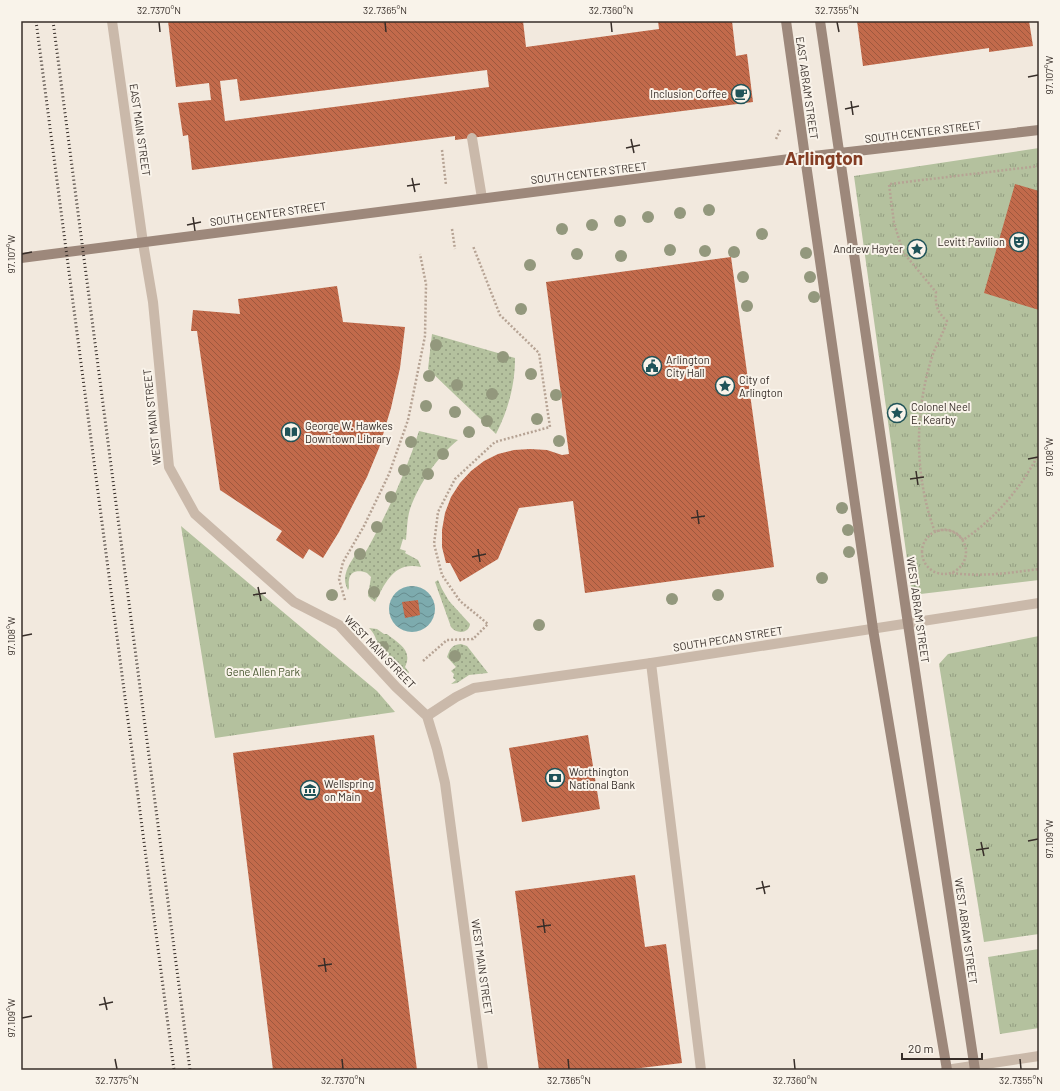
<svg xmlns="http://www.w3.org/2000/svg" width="1060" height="1091" font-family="Barlow,sans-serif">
<defs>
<pattern id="grass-dots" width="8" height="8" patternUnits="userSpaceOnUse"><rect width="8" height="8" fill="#b4c19e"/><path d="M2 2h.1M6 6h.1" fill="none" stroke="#939d81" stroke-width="1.8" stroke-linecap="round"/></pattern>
<pattern id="park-tufts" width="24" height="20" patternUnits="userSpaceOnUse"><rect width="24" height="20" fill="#b4c19e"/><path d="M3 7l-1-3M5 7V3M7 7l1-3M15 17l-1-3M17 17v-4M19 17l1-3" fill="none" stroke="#939d81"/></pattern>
<pattern id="water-waves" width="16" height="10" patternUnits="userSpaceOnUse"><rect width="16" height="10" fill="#7dabae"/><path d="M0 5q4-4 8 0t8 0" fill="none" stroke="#678c8e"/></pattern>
<pattern id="building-back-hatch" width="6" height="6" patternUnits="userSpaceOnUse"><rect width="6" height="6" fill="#c26a4b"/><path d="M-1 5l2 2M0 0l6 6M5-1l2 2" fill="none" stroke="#9e583e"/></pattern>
</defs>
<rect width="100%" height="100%" fill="#f2e9de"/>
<!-- grass -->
<path fill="url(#grass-dots)" d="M432 334 515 358C515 386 508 410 496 434L428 369Z
M419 431 458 440C437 457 419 484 410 509 407 519 407 530 406 540L403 539 400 549 406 551 405 553 418 560 421 567C394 561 386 582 375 602L371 599 368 596 371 577 367 573C360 570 350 570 349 580 348 584 350 587 348 590 340 576 350 563 358 551L364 555C387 514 405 475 419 431Z
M438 580 442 589 449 601 470 624C469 634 456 634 451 627L435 582Z
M369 628 377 629 384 634H387C399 644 413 650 405 667L409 672 406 678 376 651C379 643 375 634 369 628Z
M461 644 467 646 488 673 469 675 457 683 451 684 456 680 453 678 454 674 451 671 456 667 447 657C450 649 451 645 461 644Z"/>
<!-- park -->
<path fill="url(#park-tufts)" d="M1039 148V580L912 595 854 176Z
M181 526 377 691 395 712 215 738Z
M1039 636V934L984 942 939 664 948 654Z
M1039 949V1028L1000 1034 988 957Z"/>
<!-- water -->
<path fill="url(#water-waves)" d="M389 609a23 23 0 1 1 46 0a23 23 0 1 1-46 0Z"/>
<!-- building -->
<path fill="url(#building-back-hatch)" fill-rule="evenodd" d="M168 21H523L526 47 659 29 658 21H732L736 56 747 54 753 102 455 140V136L192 170 188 135 183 136 178 103 211 100 209 83 176 87ZM487 70 489 87 225 121 220 81 237 79 240 101Z
M857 21H1029L1033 46 989 52V48L863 66Z
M1015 184 1039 191V310L984 293Z
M731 257 774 567 585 593 573 501 519 508 498 559 460 582 450 563H446L442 547V530L445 513 451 497 460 483 471 471 484 461 498 454 514 450 530 449 547 450 562 455 569 454 546 282Z
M337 286 343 322 405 327 400 368 391 408 379 448 367 477 339 532 323 558 309 549 303 559 276 540 282 531 220 490 197 331H191L193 310 240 314 238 299Z
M418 600 420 615 405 618 402 602Z
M374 735 417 1070H273L233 753Z
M588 735 600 809 522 822 509 748Z
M635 875 645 947 666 944 682 1063 624 1070H539L515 891Z"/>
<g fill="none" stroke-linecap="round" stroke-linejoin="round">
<!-- path -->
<path stroke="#b6a394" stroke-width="2.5" stroke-dasharray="2 2" stroke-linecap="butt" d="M776 139 781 128
M442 150 446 185
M1039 166 889 184 894 223 903 252 936 292C935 305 937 312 947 321 944 332 937 343 933 354 914 411 914 476 935 532 945 527 956 530 963 540 995 519 1022 487 1039 453
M452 229 455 249
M922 552a22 22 0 1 1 44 0a22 22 0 1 1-44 0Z
M952 573C982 577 1010 573 1039 569
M345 600 339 579 343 562 364 526 389 474 408 420 425 336 426 284 420 254
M423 661 447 640 473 639 488 624 460 601 442 575 434 544 438 512 455 479 495 442 550 427 539 353 500 315 473 246"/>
<!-- lane -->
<path stroke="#cab9aa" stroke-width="10" d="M472 138 482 198
M651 663 701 1070"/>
<!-- street -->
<path stroke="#cab9aa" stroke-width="10" d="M112 21 143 243 153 302 169 467 195 514 294 602 339 625 396 687 427 716 437 749 445 783 483 1070
M427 716 456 697 474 688 651 663 1039 603
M946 1070 1039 1056"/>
<!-- secondary -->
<path stroke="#9d887b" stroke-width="10" d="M786 21 805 157 873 629 947 1070
M820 21 908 624 975 1070
M21 258 805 157 1039 130"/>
<!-- rail -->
<path stroke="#372e29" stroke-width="3" stroke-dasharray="1 3" stroke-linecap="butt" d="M36 21 174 1070
M53 21 190 1070"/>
</g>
<!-- trees -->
<g fill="#93987d">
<circle cx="709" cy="210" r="6"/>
<circle cx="680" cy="213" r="6"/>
<circle cx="648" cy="217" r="6"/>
<circle cx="620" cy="221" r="6"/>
<circle cx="592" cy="225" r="6"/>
<circle cx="562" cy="229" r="6"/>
<circle cx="762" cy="234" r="6"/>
<circle cx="670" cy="250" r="6"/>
<circle cx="705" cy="251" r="6"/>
<circle cx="734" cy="252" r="6"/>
<circle cx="806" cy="253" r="6"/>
<circle cx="577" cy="254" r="6"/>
<circle cx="621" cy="256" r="6"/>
<circle cx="530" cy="265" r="6"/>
<circle cx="743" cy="277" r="6"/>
<circle cx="810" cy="277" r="6"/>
<circle cx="814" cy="297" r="6"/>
<circle cx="747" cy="306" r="6"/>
<circle cx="521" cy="309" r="6"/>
<circle cx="436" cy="345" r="6"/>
<circle cx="503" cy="357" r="6"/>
<circle cx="531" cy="374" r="6"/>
<circle cx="429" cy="376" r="6"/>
<circle cx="457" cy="385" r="6"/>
<circle cx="492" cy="394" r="6"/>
<circle cx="556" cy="395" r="6"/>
<circle cx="426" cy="406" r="6"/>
<circle cx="455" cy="412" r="6"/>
<circle cx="537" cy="419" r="6"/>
<circle cx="487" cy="421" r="6"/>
<circle cx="469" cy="432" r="6"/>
<circle cx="559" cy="441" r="6"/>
<circle cx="411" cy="442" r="6"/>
<circle cx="443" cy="454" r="6"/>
<circle cx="404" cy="470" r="6"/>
<circle cx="428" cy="474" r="6"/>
<circle cx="391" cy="497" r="6"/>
<circle cx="842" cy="508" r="6"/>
<circle cx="377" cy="527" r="6"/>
<circle cx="848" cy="530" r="6"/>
<circle cx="849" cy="552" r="6"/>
<circle cx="360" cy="554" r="6"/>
<circle cx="822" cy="578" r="6"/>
<circle cx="374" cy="592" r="6"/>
<circle cx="332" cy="595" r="6"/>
<circle cx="718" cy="595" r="6"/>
<circle cx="672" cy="599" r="6"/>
<circle cx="539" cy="625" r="6"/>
<circle cx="383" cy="647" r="6"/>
<circle cx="455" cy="656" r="6"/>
</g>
<!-- ticks -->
<path fill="none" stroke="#372e29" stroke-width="1.5" d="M159 22 160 32M385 22 386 32M611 22 612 32M837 22 839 32M1028 77 1038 75M851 101 853 115M845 109 859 106M631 139 634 153M626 148 640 145M412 178 415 192M407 186 420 184M193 217 195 231M187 225 201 222M22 254 32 252M1028 459 1038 457M916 471 918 485M910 479 924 477M697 510 699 524M691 518 705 516M478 549 480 562M472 557 486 554M258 587 261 601M253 595 266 593M22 636 32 634M1028 841 1038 839M981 842 984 856M976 850 989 848M762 881 765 894M756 889 770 886M543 919 545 933M537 927 551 925M324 958 326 972M318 966 332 964M104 997 107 1010M99 1005 113 1002M22 1018 32 1016M115 1059 117 1069M342 1059 343 1069M568 1059 569 1069M794 1059 795 1069M1020 1059 1021 1069"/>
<!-- icons -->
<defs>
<symbol id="cafe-ring" viewBox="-11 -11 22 22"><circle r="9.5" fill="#f9f3ea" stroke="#205358" stroke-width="1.5"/><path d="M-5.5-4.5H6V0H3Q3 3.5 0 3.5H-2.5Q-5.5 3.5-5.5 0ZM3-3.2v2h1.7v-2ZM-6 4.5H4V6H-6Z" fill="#205358"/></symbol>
<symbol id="theatre-ring" viewBox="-11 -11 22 22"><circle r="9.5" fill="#f9f3ea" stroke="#205358" stroke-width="1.5"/><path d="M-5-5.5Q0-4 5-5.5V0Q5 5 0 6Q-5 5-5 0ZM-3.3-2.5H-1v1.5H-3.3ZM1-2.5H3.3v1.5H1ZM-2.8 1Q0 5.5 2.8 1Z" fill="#205358"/></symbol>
<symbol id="sight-ring" viewBox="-11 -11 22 22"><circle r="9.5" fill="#f9f3ea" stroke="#205358" stroke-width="1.5"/><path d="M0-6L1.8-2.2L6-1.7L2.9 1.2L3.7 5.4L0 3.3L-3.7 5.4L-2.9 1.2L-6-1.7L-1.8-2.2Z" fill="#205358"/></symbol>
<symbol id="civic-ring" viewBox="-11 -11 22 22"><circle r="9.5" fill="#f9f3ea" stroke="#205358" stroke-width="1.5"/><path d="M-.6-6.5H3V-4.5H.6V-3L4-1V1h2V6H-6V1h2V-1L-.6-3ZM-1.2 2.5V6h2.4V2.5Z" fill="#205358"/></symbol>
<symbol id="library-ring" viewBox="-11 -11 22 22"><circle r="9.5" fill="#f9f3ea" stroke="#205358" stroke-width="1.5"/><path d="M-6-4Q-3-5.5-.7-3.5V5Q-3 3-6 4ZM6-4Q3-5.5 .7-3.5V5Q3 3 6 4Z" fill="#205358"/></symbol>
<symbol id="bank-ring" viewBox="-11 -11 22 22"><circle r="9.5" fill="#f9f3ea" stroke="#205358" stroke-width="1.5"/><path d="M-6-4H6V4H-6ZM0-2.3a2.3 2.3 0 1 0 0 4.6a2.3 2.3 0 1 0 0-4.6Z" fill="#205358"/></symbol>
<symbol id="museum-ring" viewBox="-11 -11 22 22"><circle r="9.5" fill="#f9f3ea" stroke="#205358" stroke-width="1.5"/><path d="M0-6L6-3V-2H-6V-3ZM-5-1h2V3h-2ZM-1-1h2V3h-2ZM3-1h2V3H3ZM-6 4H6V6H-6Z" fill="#205358"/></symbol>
</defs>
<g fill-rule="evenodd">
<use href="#cafe-ring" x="730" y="83" width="22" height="22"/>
<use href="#theatre-ring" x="1008" y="231" width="22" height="22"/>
<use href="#sight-ring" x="906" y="238" width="22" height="22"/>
<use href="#civic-ring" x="641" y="355" width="22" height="22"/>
<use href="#sight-ring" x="714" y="375" width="22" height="22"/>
<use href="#sight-ring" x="886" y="402" width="22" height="22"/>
<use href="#library-ring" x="280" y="421" width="22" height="22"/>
<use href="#bank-ring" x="544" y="767" width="22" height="22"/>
<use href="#museum-ring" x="299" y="779" width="22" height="22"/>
</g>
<g text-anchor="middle" stroke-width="4" stroke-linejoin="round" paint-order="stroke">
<!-- street labels -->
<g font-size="11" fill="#372e29" stroke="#f9f3ea">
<text transform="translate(807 88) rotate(82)" y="4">EAST ABRAM STREET</text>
<text transform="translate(140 130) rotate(82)" y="4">EAST MAIN STREET</text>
<text transform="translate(923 132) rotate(-7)" y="4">SOUTH CENTER STREET</text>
<text transform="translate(589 173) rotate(-7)" y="4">SOUTH CENTER STREET</text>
<text transform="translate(268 214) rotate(-8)" y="4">SOUTH CENTER STREET</text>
<text transform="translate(152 417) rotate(-96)" y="4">WEST MAIN STREET</text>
<text transform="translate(918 610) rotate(82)" y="4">WEST ABRAM STREET</text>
<text transform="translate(728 639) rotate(-9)" y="4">SOUTH PECAN STREET</text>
<text transform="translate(380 652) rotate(46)" y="4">WEST MAIN STREET</text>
<text transform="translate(966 931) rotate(82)" y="4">WEST ABRAM STREET</text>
<text transform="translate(482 967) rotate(82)" y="4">WEST MAIN STREET</text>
</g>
<!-- poi labels -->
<g font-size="11" fill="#372e29" stroke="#f9f3ea" text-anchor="start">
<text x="727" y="98" text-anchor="end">Inclusion Coffee</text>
<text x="1005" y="246" text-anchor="end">Levitt Pavilion</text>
<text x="903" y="253" text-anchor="end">Andrew Hayter</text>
<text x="666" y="364">Arlington<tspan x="666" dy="13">City Hall</tspan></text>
<text x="739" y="384">City of<tspan x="739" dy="13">Arlington</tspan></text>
<text x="911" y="411">Colonel Neel<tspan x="911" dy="13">E. Kearby</tspan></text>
<text x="305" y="430">George W. Hawkes<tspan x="305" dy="13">Downtown Library</tspan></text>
<text x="569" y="776">Worthington<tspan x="569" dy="13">National Bank</tspan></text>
<text x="324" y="788">Wellspring<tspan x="324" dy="13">on Main</tspan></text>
</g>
<!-- park labels -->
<g font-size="11" fill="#46552e" stroke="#f9f3ea">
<text x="263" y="676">Gene Allen Park</text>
</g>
<!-- town labels -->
<g font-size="19" font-weight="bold" fill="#843d24" stroke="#f9f3ea">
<text x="824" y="165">Arlington</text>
</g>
</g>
<!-- border -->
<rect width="1060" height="1091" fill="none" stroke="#f9f3ea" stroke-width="44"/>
<!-- scale -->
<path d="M902 1053v6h80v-6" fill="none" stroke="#372e29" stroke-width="2"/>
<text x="908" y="1053" font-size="12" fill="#372e29" stroke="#f9f3ea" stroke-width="3" paint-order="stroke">20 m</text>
<rect x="22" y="22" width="1016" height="1047" fill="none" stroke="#372e29" stroke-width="1.5"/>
<g font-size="10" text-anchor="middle" fill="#372e29">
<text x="159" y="14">32.7370°N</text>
<text x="385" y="14">32.7365°N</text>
<text x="611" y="14">32.7360°N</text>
<text x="837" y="14">32.7355°N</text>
<text transform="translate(1049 75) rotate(-90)" y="4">97.107°W</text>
<text transform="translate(11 254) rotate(-90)" y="4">97.107°W</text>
<text transform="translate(1049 457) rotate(-90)" y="4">97.108°W</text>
<text transform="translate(11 636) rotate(-90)" y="4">97.108°W</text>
<text transform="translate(1049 839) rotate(-90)" y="4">97.109°W</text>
<text transform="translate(11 1018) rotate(-90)" y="4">97.109°W</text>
<text x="117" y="1084">32.7375°N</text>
<text x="343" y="1084">32.7370°N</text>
<text x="569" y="1084">32.7365°N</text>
<text x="795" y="1084">32.7360°N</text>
<text x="1021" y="1084">32.7355°N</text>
</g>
</svg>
